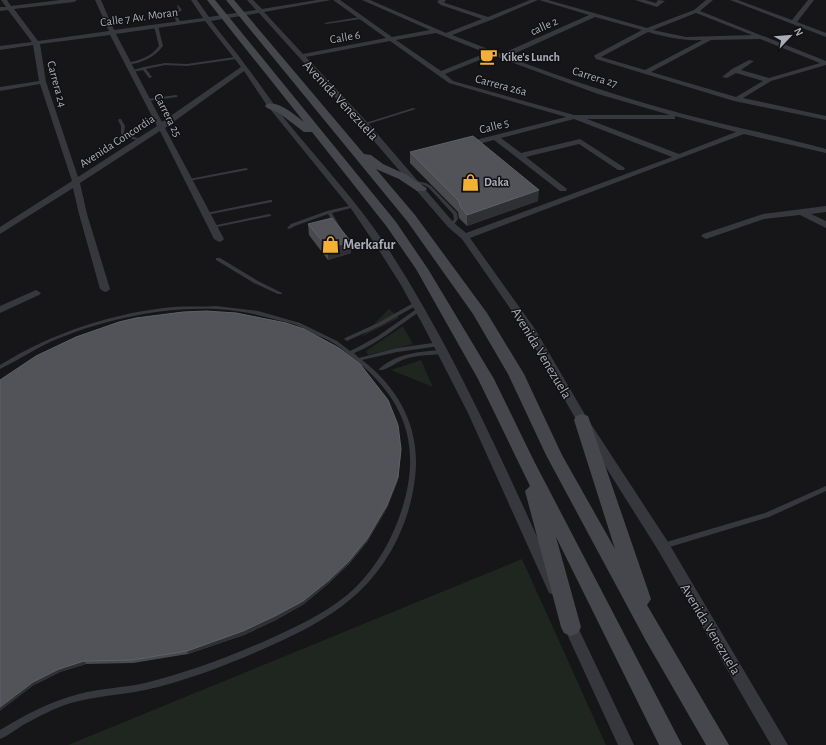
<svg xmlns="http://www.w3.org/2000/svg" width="826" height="745" font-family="'Alegreya Sans',sans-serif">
<rect width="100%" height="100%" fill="#161618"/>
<!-- green -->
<path fill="#1e261f" d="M389 309 399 318 361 337Z
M403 326 413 344 368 355 366 351Z
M421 360 433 387 391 370Z
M522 559 606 745H68Z"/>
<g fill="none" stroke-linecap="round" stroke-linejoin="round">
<!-- lane -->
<path fill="#37383d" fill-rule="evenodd" d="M178 5 182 10 176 14 181 23 179 24 177 23 173 14 179 10 177 6Z
M360 17H361V19L326 24 324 23Z
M156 25 158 26 163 46C154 58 141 63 127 65V63C140 60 151 57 159 46L154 26Z
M235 57H236V59L187 66 165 65 146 69 152 77 150 78H149L143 70 132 72 130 71 144 67 165 63 187 64Z
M176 95 178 96 177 97 148 101 146 100 148 99Z
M413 108 416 109 365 125 362 124Z
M119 119H121L125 126 124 133 127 135 141 139V141L125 137 121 134V126L118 120Z
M246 168 248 169 247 170 189 181 187 180 189 179Z
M412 180 426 183 431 186 457 213 458 219 453 226H449V225L454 219 453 214 429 188 424 185 412 182Z
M270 200H272V202L206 215 204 214 206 213Z
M353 205 355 206V207L332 213C339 224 346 242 361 244 367 244 374 243 380 242H382V244C348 251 344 239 328 214L295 226 289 229 287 228 291 224 327 211Z
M269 214 271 215V216L212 228 210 227 212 226Z
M216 258H220L258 281 282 293V294H278L254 283 216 260Z
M417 301 420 303 419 304 382 325 349 340 347 341 344 339 345 338 378 323Z
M216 306 258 311 300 323 337 341 350 351 360 346 378 336 418 308H422L423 309 422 310C399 325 379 343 354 353L359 358 397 348 440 342 443 344 440 346 397 352 362 360C400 389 421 430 415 478 410 523 387 569 352 598 326 621 292 636 261 650 224 666 185 681 145 690 121 695 95 696 71 703 54 708 38 717 23 725 15 730 8 736 0 739V730C25 715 51 701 79 694 101 688 123 688 145 683 190 672 234 655 276 636 304 623 333 609 355 588 377 566 393 538 402 509 422 446 405 399 354 359 347 354 341 347 333 343 329 340 324 338 319 336 312 333 304 328 296 325 292 323 286 322 281 321 260 315 238 310 216 309 159 307 101 320 50 342 33 350 17 361 0 369V365C52 333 112 313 173 307 187 306 202 307 216 306Z
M444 350 446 351 447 352 446 353C432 356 419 354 405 359 398 361 386 371 380 370L379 369C396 353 422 351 444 350Z
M826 486V491L769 517 663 549 661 548 660 546 661 544 663 543 765 513Z"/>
<!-- street -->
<path fill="#37383d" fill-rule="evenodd" d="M1 0H7L11 6 60 0H77L74 2 14 9 38 41 109 31 95 0H101L114 30 203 18 191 0H197L209 17 256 10 247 0H253L262 9 317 0H331L264 12 303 54 386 38 333 0H340L392 37 430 30 362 0H370L446 33 482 19 441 5 437 2 439 0H446L444 2 445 3 488 17 530 0H538L491 20 452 35 501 54 589 15 539 0H548L647 28 694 10 706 0H713L700 11 826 61V65L771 81 743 98 826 116V120L734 101 596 59 594 56 595 55 642 30 595 17 507 57C566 79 626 99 687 115 733 127 780 136 826 149V153L744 134 470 238 535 329 587 418 668 542 788 745H771L658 550 578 423 525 330 462 239 448 227 361 126 259 13 211 21C222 36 235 50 246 66 261 85 273 104 288 123 321 163 356 201 385 244 456 352 507 472 561 589L559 593 554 595 549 593 468 413 424 327 401 285 375 244 352 210 266 104 244 71 165 128 224 239 222 241 219 242 214 239 160 131 80 183 87 214 110 289 108 291 105 292 100 289 79 214 73 188 0 234V227L72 181 40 84 0 91V87L39 81 33 45 0 50V46L32 42 8 10 0 11V7H6ZM696 13 752 35 686 37 653 30ZM205 21 241 67 162 122 116 34ZM648 32C666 37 683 41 702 40L645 70 601 57ZM436 33 486 53 441 71 396 40ZM110 35 157 126 78 177 46 82 40 44ZM760 39 820 63 769 78 741 70 754 61 749 60 732 69 722 77 727 78 736 73 763 81 736 97 651 72 711 40ZM390 41 449 83 566 117 464 143 463 145 467 147 494 140 560 191H566L567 189 526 157 579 144 618 170H624L625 168 580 139 521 153 501 138 574 119 672 157 466 233 454 223 367 122 306 57ZM492 55 598 94 670 115H574L453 81 445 74ZM675 116 736 132 679 154 587 119H675Z
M635 0H645L656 3 658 0 665 1 657 7Z
M730 0H738L792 20 808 0H814L797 22 826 33V37Z
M826 206V212L811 214 826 221V228L800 215 764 219 706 239 701 236 703 234 763 214Z
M36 290 41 293 39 295 0 313V306Z
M568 615 573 617 634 745H618L561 621 563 617Z"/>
<!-- secondary -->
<path fill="#45474d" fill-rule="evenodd" d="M207 0H215L396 222 428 269 494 379 534 461 682 745H659L556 537 581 627 578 633 571 636 564 633 561 627 525 491 530 486 478 379 416 269 387 227 312 132H304L279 113 267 108 265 106 267 104C280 101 294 115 304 122Z
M226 0H234L364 154 371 155 383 164 407 175 425 187 427 189 425 191H417L399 179 376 169 415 215 487 313 524 374 562 455 615 549 574 420 576 416 582 414 588 416 651 599 647 605 729 745H706L646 641 546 455 508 374 473 314 407 221Z"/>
</g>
<!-- wall -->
<path fill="#47494d" d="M410 152 538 201 467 226 459 218 458 212 410 163Z
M308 224 351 253 328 260 309 235Z
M401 452 398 480 387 508 367 542 349 564 329 583 304 604 276 620 244 635 188 654 133 663 86 664 60 672 34 685Z"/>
<!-- shaded-wall -->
<path fill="#2f3033" d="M539 190 538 201 467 226V215Z
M351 242V253L328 260V248Z
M401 449 398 480 387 508 367 542 349 564 329 583 304 604 276 620 244 635 188 654 187 651Z
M84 661 86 664 60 672 34 685 0 711V707L33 682 59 669Z"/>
<!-- building -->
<path fill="#525359" stroke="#5f6168" d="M473 136 539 190 467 215 460 206 459 201 410 152Z
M332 218 351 242 328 248 308 224Z
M206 311 236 313 286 323 304 329 339 348 360 364 388 400 398 425 401 449 398 477 387 505 367 539 349 561 329 580 303 601 275 616 243 631 187 651 132 660 84 661 59 669 33 682 0 707V380L36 356 76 337 119 322 136 318 183 312Z"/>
<!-- icons -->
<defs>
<symbol id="cafe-bare" viewBox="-9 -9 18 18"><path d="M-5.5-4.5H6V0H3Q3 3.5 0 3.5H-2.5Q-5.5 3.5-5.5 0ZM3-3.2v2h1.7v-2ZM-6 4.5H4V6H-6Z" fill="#f2b134" stroke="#111113" stroke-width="2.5" paint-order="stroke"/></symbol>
<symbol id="shop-bare" viewBox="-9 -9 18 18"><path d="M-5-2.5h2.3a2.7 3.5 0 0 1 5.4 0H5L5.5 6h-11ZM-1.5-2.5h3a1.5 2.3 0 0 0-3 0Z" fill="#f2b134" stroke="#111113" stroke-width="2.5" paint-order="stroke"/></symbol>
</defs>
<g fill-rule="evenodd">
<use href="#cafe-bare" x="476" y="44" width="25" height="25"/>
<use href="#shop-bare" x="458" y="170" width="25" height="25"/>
<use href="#shop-bare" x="318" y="232" width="25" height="25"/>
</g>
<g text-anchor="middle" stroke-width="3" stroke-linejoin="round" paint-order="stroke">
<!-- far-street labels -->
<g font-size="12" fill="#a8adb8" stroke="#111113">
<text transform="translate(139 17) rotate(-8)" y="4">Calle 7 Av. Moran</text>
<text transform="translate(544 26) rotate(-24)" y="4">calle 2</text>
<text transform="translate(345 37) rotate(-10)" y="4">Calle 6</text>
<text transform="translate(595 77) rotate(17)" y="4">Carrera 27</text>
<text transform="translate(57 84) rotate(75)" y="4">Carrera 24</text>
<text transform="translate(501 85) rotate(15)" y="4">Carrera 26a</text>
<text transform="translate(168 115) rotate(63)" y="4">Carrera 25</text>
<text transform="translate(494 126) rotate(-15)" y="4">Calle 5</text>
<text transform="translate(117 141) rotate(-33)" y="4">Avenida Concordia</text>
</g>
<!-- far-poi labels -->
<g font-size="12" font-weight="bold" fill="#a8adb8" stroke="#111113" text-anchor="start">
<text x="501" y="61">Kike's Lunch</text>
<text x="484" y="186">Daka</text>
</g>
<!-- street labels -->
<g font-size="14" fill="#a8adb8" stroke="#111113">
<text transform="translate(341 100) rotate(47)" y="5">Avenida Venezuela</text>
<text transform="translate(542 353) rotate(59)" y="5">Avenida Venezuela</text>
<text transform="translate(711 629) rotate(59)" y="5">Avenida Venezuela</text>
</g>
<!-- poi labels -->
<g font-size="14" font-weight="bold" fill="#a8adb8" stroke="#111113" text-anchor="start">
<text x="343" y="249">Merkafur</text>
</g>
</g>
<!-- north arrow -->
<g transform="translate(790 36) rotate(64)" stroke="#111113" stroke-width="3" paint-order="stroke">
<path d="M0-3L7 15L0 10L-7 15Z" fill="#a8adb8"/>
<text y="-6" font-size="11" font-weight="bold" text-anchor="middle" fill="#a8adb8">N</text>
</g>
</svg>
